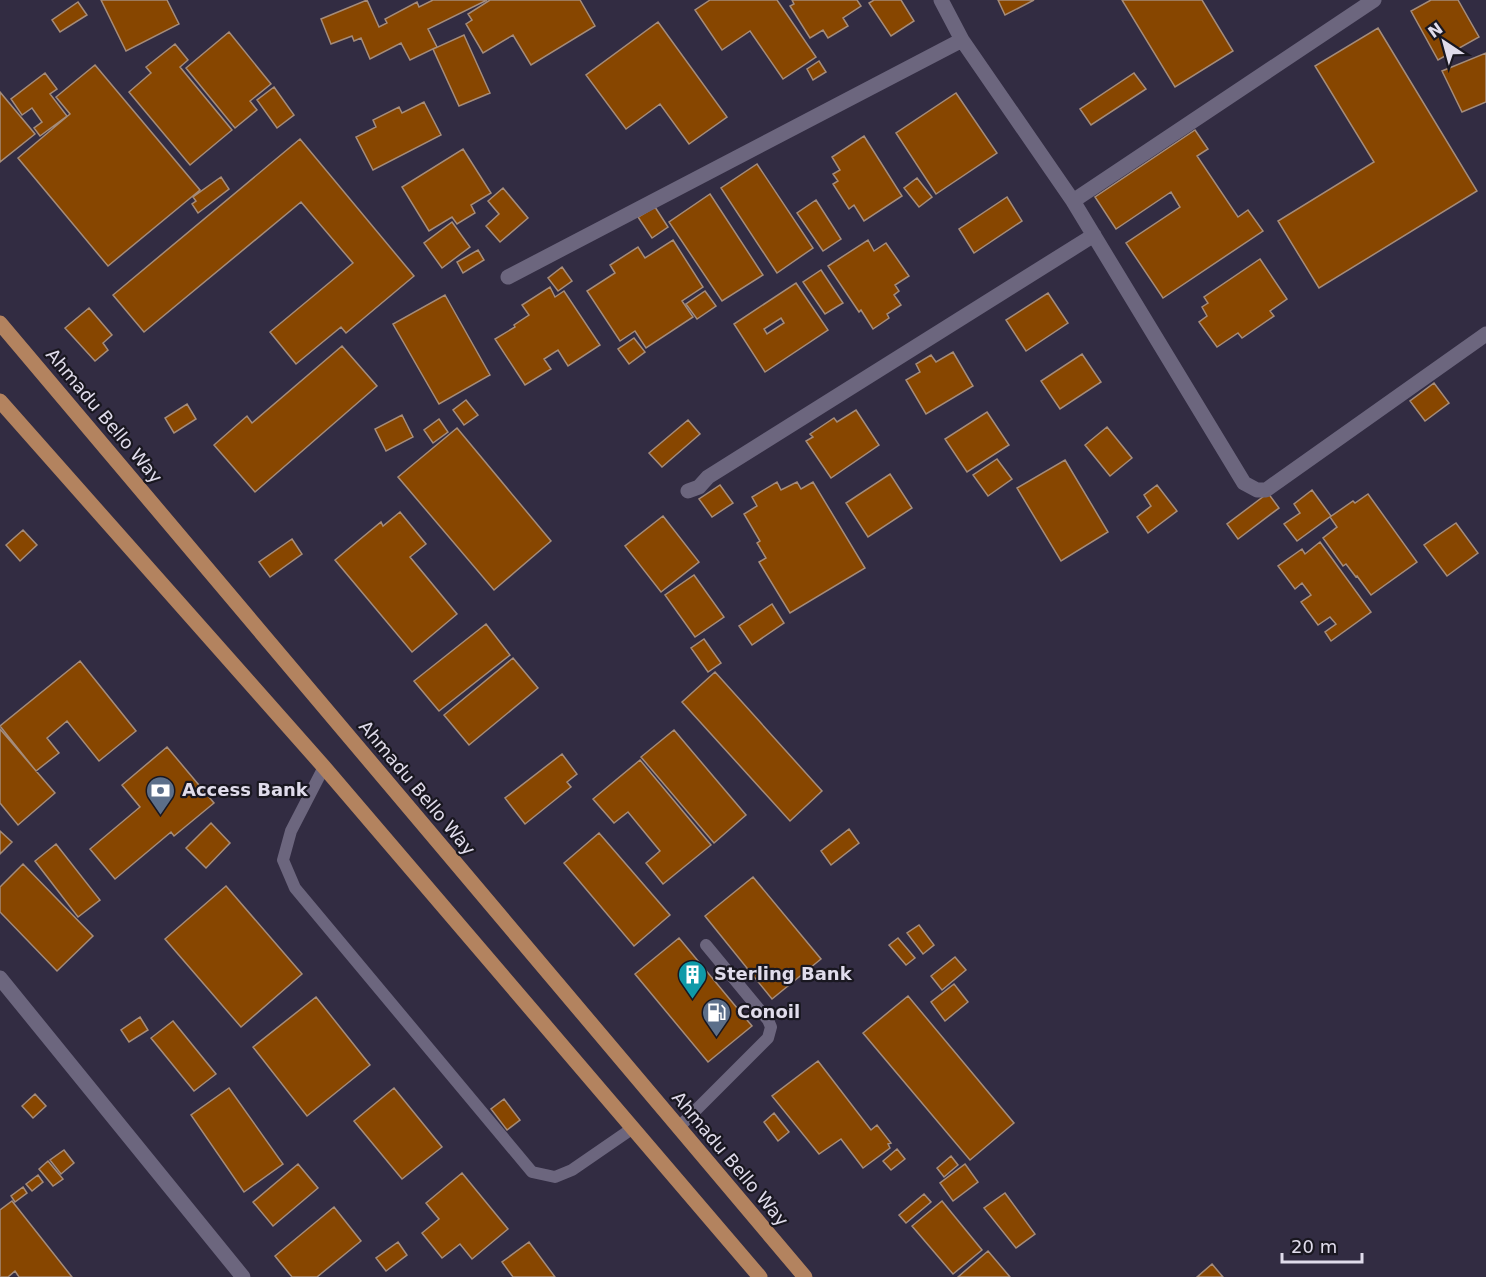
<svg xmlns="http://www.w3.org/2000/svg" width="1486" height="1277" font-family="'DejaVu Sans',sans-serif">
<rect width="100%" height="100%" fill="#322c42"/>
<!-- building -->
<path fill="#874600" stroke="#a58c7a" stroke-width="1.5" fill-rule="evenodd" d="M101 0H167L179 24 126 51Z
M367 0 379 27 387 23 385 19 417 2 419 7 433 0H487L428 29 437 47 410 60 401 43 370 59 361 38 354 41 352 36 331 44 321 19Z
M490 0H580L595 26 531 65 513 35 483 53 466 24 472 20 468 14Z
M710 0H777L816 57 783 79 750 31 722 50 695 10Z
M792 0H857L861 6 843 18 848 26 828 38 823 30 810 38 790 6 794 4Z
M874 0H901L914 21 891 36 869 3Z
M998 0H1034L1005 15Z
M1122 0H1202L1233 51 1175 87Z
M1431 0H1458L1479 37 1438 60 1411 11Z
M78 2 87 15 60 32 52 20Z
M658 22 727 117 689 144 660 104 626 129 586 75Z
M1378 28 1477 191 1319 288 1278 221 1374 162 1315 66Z
M229 32 271 84 250 101 257 110 235 128 186 68Z
M464 35 490 93 459 106 433 49Z
M175 44 188 60 180 67 232 130 190 165 129 92 151 73 146 67Z
M1486 53V102L1462 112 1442 71Z
M819 61 826 72 813 80 807 69Z
M95 65 200 190 108 266 18 158 70 114 56 97Z
M45 73 57 89 50 94 67 116 40 136 34 128 42 122 32 108 22 115 11 99Z
M1134 73 1146 89 1091 125 1080 109Z
M274 87 294 115 277 128 257 100Z
M0 92 35 134 0 162Z
M956 93 997 153 936 194 896 133Z
M424 102 441 135 373 170 356 137 376 127 373 120 399 107 402 113Z
M1195 130 1208 149 1197 156 1238 217 1248 210 1263 231 1163 298 1126 243 1180 207 1171 192 1116 229 1095 197Z
M864 136 902 196 864 221 854 205 849 209 833 184 838 181 833 174 840 170 832 157Z
M300 139 414 276 346 333 341 327 296 364 270 332 353 263 301 202 144 332 113 295Z
M463 149 491 193 471 205 475 213 457 224 452 217 429 231 402 187Z
M757 164 813 248 777 273 721 188Z
M221 177 229 189 198 213 192 204 196 201 193 197Z
M917 178 932 197 919 207 904 188Z
M503 188 528 218 500 242 486 226 499 214 488 201Z
M710 194 763 275 722 301 669 222Z
M1007 197 1022 221 974 253 959 229Z
M816 200 841 239 823 251 797 213Z
M655 207 668 227 652 238 638 217Z
M452 222 470 247 442 268 424 243Z
M673 240 703 287 682 301 693 317 646 348 635 331 620 341 587 291 615 273 610 265 638 247 645 258Z
M868 240 874 251 886 243 909 276 895 285 899 291 894 295 901 305 887 314 889 318 873 329 861 310 859 312 828 266Z
M478 250 484 260 463 273 457 262Z
M1260 259 1287 299 1270 311 1274 316 1242 338 1238 333 1217 347 1199 322 1207 316 1202 307 1208 303 1204 297Z
M562 267 572 281 558 291 548 278Z
M821 270 843 303 825 314 803 282Z
M796 283 828 330 765 372 734 324ZM781 318 784 323 767 334 764 329Z
M550 287 555 297 564 291 600 345 568 366 558 350 544 359 551 369 525 385 495 339 515 327 514 325 529 315 522 305Z
M705 291 716 306 697 319 686 304Z
M1048 293 1068 323 1026 351 1006 320Z
M445 295 490 375 439 404 393 324Z
M89 308 112 335 103 343 108 350 95 361 65 328Z
M634 338 645 352 629 364 618 349Z
M342 346 377 386 255 492 214 445 247 416 252 423Z
M953 352 973 386 926 414 906 380 920 372 916 364 931 355 936 362Z
M1082 354 1101 382 1060 409 1041 381Z
M1434 383 1449 403 1425 421 1410 401Z
M466 400 478 415 464 425 453 410Z
M187 404 196 419 174 433 165 418Z
M856 410 879 445 831 478 806 441 813 437 810 434 834 418 837 422Z
M987 412 1009 445 967 472 945 439Z
M402 415 413 437 386 451 375 429Z
M439 419 448 432 433 443 424 430Z
M688 420 700 434 662 467 649 453Z
M1107 427 1132 458 1110 476 1085 445Z
M457 428 551 541 494 590 398 477Z
M997 459 1012 479 988 496 973 475Z
M1065 460 1108 532 1061 561 1017 488Z
M890 474 912 508 868 537 846 503Z
M777 482 781 490 797 482 801 489 813 482 865 568 790 613 759 562 766 558 757 543 760 541 744 514 757 506 752 497Z
M720 485 733 503 712 517 699 499Z
M1157 485 1177 511 1148 533 1137 517 1151 506 1144 495Z
M1312 490 1331 516 1297 541 1284 524 1300 513 1294 504Z
M1268 493 1279 508 1238 539 1227 524Z
M1368 494 1417 562 1371 595 1357 576 1356 577 1346 564 1343 566 1323 538 1337 527 1330 517 1353 501 1355 503Z
M400 512 426 544 410 557 457 614 412 652 335 560 381 522 383 526Z
M663 516 699 562 661 592 625 546Z
M1456 523 1478 553 1447 576 1424 545Z
M23 530 37 545 20 561 6 545Z
M292 539 302 554 270 577 259 562Z
M1320 542 1371 612 1331 641 1325 632 1336 624 1330 617 1318 625 1301 602 1311 595 1302 583 1295 589 1278 566 1302 549 1305 554Z
M694 575 724 617 695 637 665 595Z
M772 604 784 623 752 645 739 626Z
M486 624 510 655 439 711 414 681Z
M704 639 721 663 708 672 691 648Z
M513 658 538 688 469 745 444 715Z
M80 661 136 731 99 761 67 721 47 738 59 753 36 771 0 726Z
M715 672 822 791 790 821 682 702Z
M0 729 55 793 18 825 0 803Z
M674 730 746 815 714 843 641 757Z
M167 747 214 803 174 836 171 832 115 879 90 849 140 807 122 785Z
M562 754 577 774 567 782 571 787 525 824 505 798Z
M640 760 711 845 663 884 646 863 660 851 628 812 614 823 593 799Z
M211 823 230 843 206 868 186 848Z
M849 829 859 843 831 865 821 851Z
M0 831 12 842 0 854Z
M599 833 670 915 634 946 564 863Z
M56 844 100 900 78 917 35 861Z
M23 864 93 936 57 971 0 912V887Z
M753 877 821 959 772 999 705 916Z
M226 886 302 974 241 1027 165 939Z
M919 925 934 945 923 954 907 933Z
M679 938 752 1026 708 1062 635 974Z
M898 938 915 958 906 965 889 945Z
M955 957 966 970 942 990 931 976Z
M954 984 968 1002 945 1021 931 1002Z
M908 996 1014 1123 970 1160 863 1033Z
M316 997 370 1065 307 1116 253 1047Z
M140 1017 148 1030 129 1042 121 1030Z
M173 1021 216 1074 194 1091 151 1038Z
M818 1061 871 1130 877 1125 891 1143 888 1144 890 1148 863 1168 841 1139 819 1154 772 1096Z
M229 1088 283 1164 244 1192 191 1115Z
M394 1088 442 1147 402 1179 354 1121Z
M35 1094 46 1106 33 1118 22 1106Z
M504 1099 520 1120 507 1130 491 1109Z
M774 1113 789 1132 778 1141 764 1122Z
M897 1149 905 1159 891 1170 883 1161Z
M64 1150 74 1163 61 1174 50 1160Z
M951 1156 958 1165 944 1177 937 1168Z
M48 1161 63 1179 53 1186 39 1169Z
M298 1164 318 1188 273 1226 253 1202Z
M965 1164 978 1182 953 1201 940 1183Z
M462 1173 508 1229 472 1259 460 1244 442 1258 422 1233 439 1219 426 1203Z
M38 1175 43 1182 32 1191 26 1184Z
M23 1187 27 1193 15 1202 11 1196Z
M1005 1193 1035 1234 1016 1248 984 1208Z
M924 1194 931 1202 906 1223 899 1215Z
M12 1201 72 1277H19L15 1271 8 1277H0V1210Z
M942 1201 982 1250 953 1274 912 1226Z
M334 1207 361 1241 317 1277H292L275 1256Z
M398 1242 407 1255 386 1271 376 1258Z
M529 1242 555 1277H513L502 1262Z
M988 1251 1010 1277H958Z
M1212 1264 1223 1277H1197Z"/>
<g fill="none" stroke-linecap="round" stroke-linejoin="round">
<!-- lane -->
<path stroke="#6c667e" stroke-width="12" d="M324 767 291 831 283 860 295 888 532 1172 555 1177 572 1170 633 1128
M678 1128 768 1038 771 1027 768 1020 706 945"/>
<!-- street -->
<path stroke="#6c667e" stroke-width="15" d="M941 0 962 40 1073 201 1244 483 1257 490H1266L1486 334
M1073 201 1374 0
M508 277 962 40
M688 491 699 487 708 477 1094 235
M0 978 243 1277"/>
<!-- primary -->
<path stroke="#b3835f" stroke-width="15" d="M0 323 805 1277
M0 401 324 767 760 1277"/>
</g>
<!-- icons -->
<defs>
<symbol id="bank-pin" viewBox="-11 -11 22 30"><path d="M0 17L-7.5 6A9.5 9.5 0 1 1 7.5 6Z" fill="#5c6f8a" stroke="#191720"/><path d="M-6-4H6V4H-6ZM0-2.3a2.3 2.3 0 1 0 0 4.6a2.3 2.3 0 1 0 0-4.6Z" fill="#fff"/></symbol>
<symbol id="building-pin" viewBox="-11 -11 22 30"><path d="M0 17L-7.5 6A9.5 9.5 0 1 1 7.5 6Z" fill="#0f9aa8" stroke="#191720"/><path d="M-4-6H4V6H1V3H-1V6H-4ZM-2.5-4.3h1.7v1.8h-1.7ZM.8-4.3h1.7v1.8H.8ZM-2.5-1h1.7V.8h-1.7ZM.8-1h1.7V.8H.8Z" fill="#fff"/></symbol>
<symbol id="fuel-pin" viewBox="-11 -11 22 30"><path d="M0 17L-7.5 6A9.5 9.5 0 1 1 7.5 6Z" fill="#5c6f8a" stroke="#191720"/><path d="M-5.5-6h7V0h2V4h1.3V-2.5L3-4.5l.8-.8L6-3V5H2.5V1h-1V6h-7ZM-4.2-4.7v3.2H.2V-4.7Z" fill="#fff"/></symbol>
</defs>
<g fill-rule="evenodd">
<use href="#bank-pin" x="144" y="774" width="33" height="45"/>
<use href="#building-pin" x="676" y="958" width="33" height="45"/>
<use href="#fuel-pin" x="700" y="996" width="33" height="45"/>
</g>
<g text-anchor="middle" stroke-width="4.5" stroke-linejoin="round" paint-order="stroke">
<!-- street labels -->
<g font-size="18" fill="#e0dceb" stroke="#191720">
<text transform="translate(104 416) rotate(50)" y="6">Ahmadu Bello Way</text>
<text transform="translate(417 788) rotate(50)" y="6">Ahmadu Bello Way</text>
<text transform="translate(730 1159) rotate(50)" y="6">Ahmadu Bello Way</text>
</g>
<!-- poi labels -->
<g font-size="18" font-weight="bold" fill="#e0dceb" stroke="#191720" text-anchor="start">
<text x="182" y="796">Access Bank</text>
<text x="714" y="980">Sterling Bank</text>
<text x="737" y="1018">Conoil</text>
</g>
</g>
<!-- north arrow -->
<g transform="translate(1444 42) rotate(324)" stroke="#191720" stroke-width="4.5" paint-order="stroke">
<path d="M0-4.5L10 22L0 15L-10 22Z" fill="#e0dceb"/>
<text y="-9" font-size="16" font-weight="bold" text-anchor="middle" fill="#e0dceb">N</text>
</g>
<!-- scale -->
<path d="M1282 1253v9h80v-9" fill="none" stroke="#e0dceb" stroke-width="3"/>
<text x="1291" y="1253" font-size="18" fill="#e0dceb" stroke="#191720" stroke-width="4.5" paint-order="stroke">20 m</text>
</svg>
